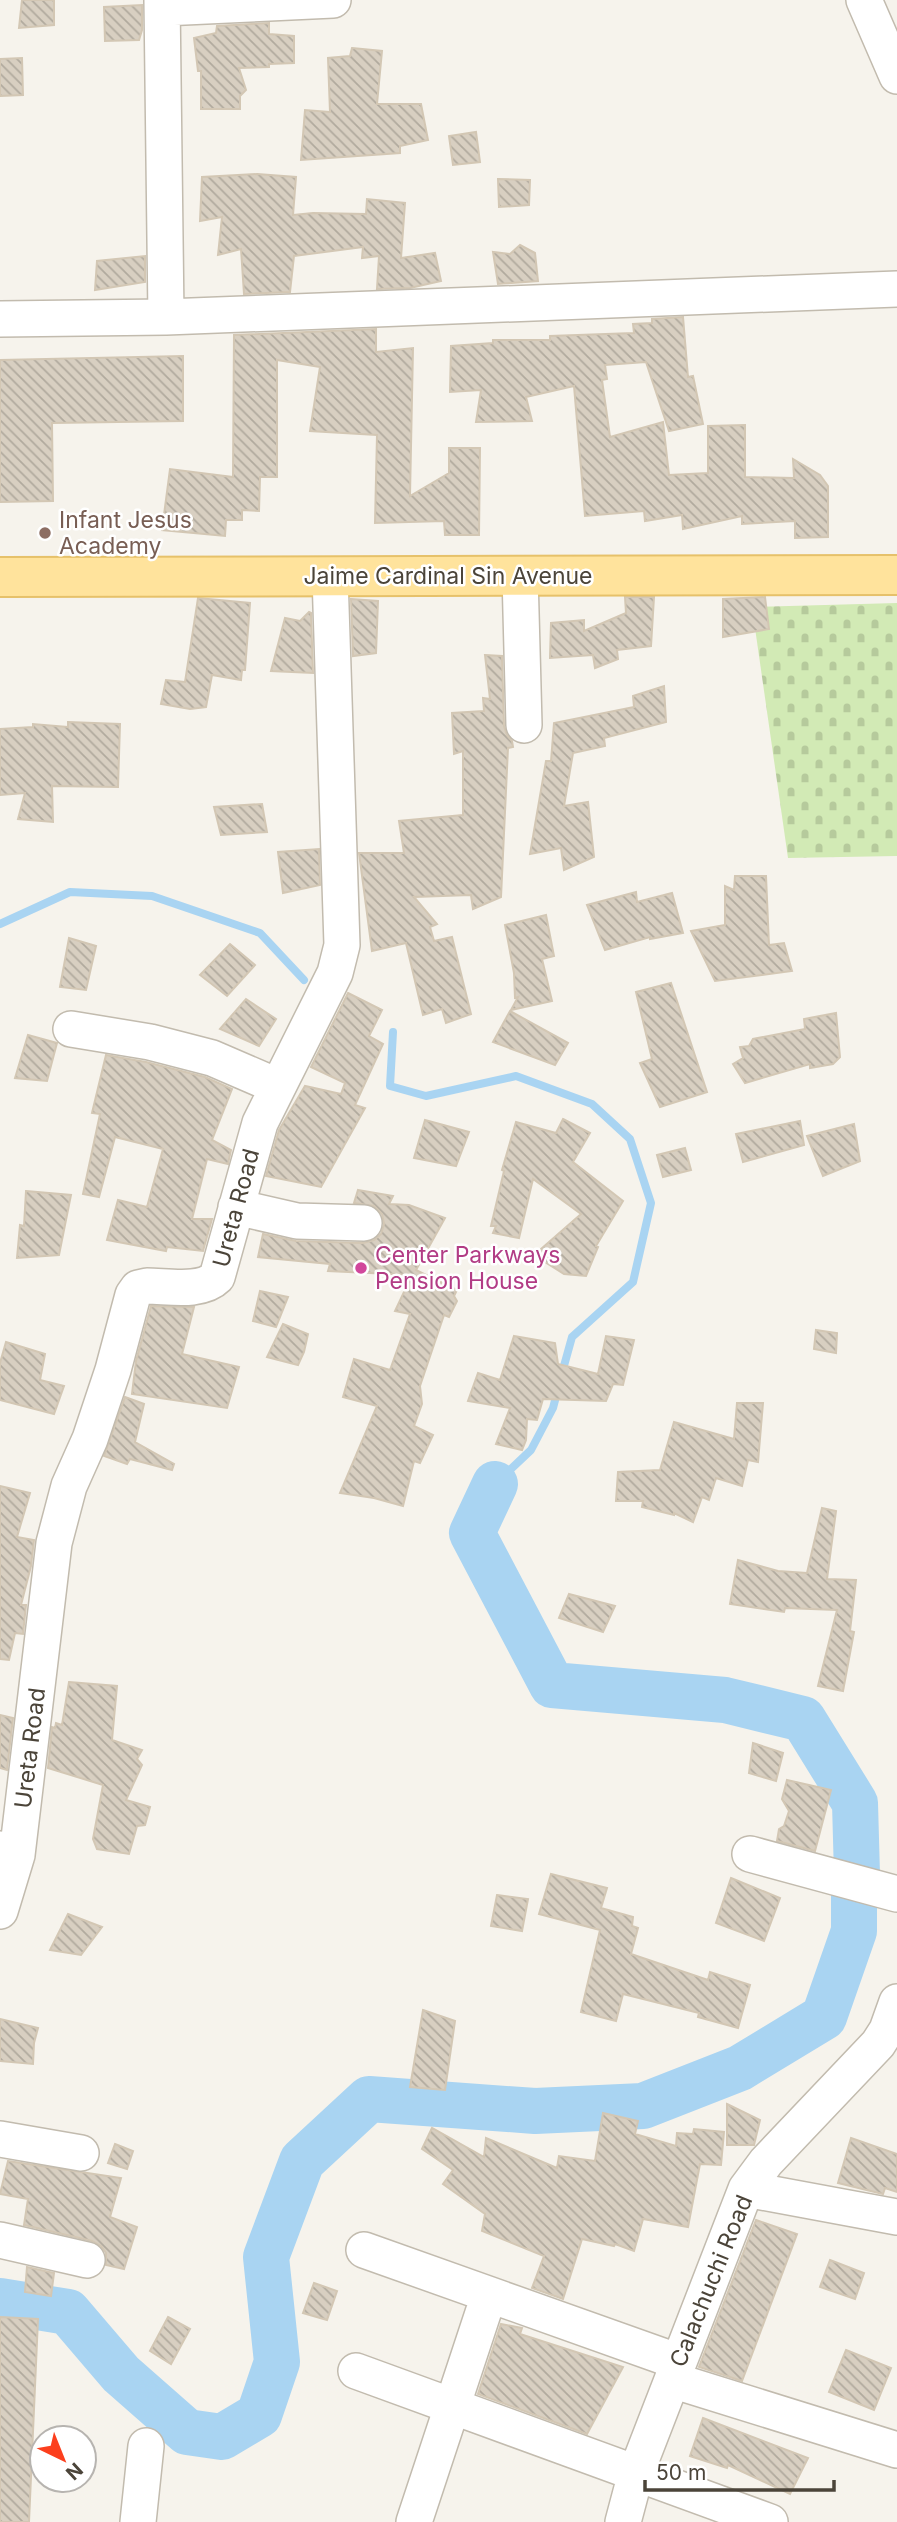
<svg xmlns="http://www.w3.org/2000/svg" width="897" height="2522" font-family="Inter,sans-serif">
<defs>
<pattern id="cemetery-stones" width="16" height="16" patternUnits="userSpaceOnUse" patternTransform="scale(1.75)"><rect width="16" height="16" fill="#d2eab5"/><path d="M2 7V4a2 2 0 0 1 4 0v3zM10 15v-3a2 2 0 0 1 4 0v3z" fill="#b6ca9c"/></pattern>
<pattern id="building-back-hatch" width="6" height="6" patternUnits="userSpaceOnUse" patternTransform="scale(1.75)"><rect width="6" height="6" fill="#d8cfc1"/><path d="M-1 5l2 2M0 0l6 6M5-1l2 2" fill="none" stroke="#b1aa9e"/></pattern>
</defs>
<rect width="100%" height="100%" fill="#f6f3ec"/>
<!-- cemetery -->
<path fill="url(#cemetery-stones)" d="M897 603V856L788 858 752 607Z"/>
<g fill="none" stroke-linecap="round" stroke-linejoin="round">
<!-- stream -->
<path stroke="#a9d4f2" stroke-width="8" d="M0 924 70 892 152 896 260 933 304 980
M393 1032 390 1086 426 1096 516 1076 592 1104 630 1139 651 1203 633 1282 572 1337 562 1373
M495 1484 531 1450 553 1408 558 1389"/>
<!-- river -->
<path stroke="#a9d4f2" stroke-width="46" d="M495 1484 472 1533 552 1685 725 1700 803 1719 855 1803 857 1875
M0 2301 68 2312 121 2374 187 2432 222 2437 259 2415 277 2362 266 2257 302 2161 369 2099 535 2111 643 2106 740 2068 824 2017 854 1931V1888"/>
</g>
<!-- building -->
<path fill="url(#building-back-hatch)" stroke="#d3c7b4" stroke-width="2" d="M22 0H54V25L19 28Z
M142 5V30L139 40 105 41 104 7Z
M269 23V34L294 36V63L269 64V67L239 68 246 90 240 96V109H201V71H198L194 38 216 33 217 26Z
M352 48 382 51 377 104H421L428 140 400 146V153L301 160 305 110 330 112 328 58 350 56Z
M22 58 23 95 0 96V59Z
M476 132 480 162 453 165 449 136Z
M257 174 296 177 293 215 313 213 366 214 367 199 405 203 401 258 435 253 441 281 410 288 377 289 379 256 362 258 363 247 294 256 290 292 244 294 241 249 218 255 222 217 200 221 202 177Z
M498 179 530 180 529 205 499 207Z
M520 245 535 253 538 281 498 284 493 252 510 254Z
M145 256V282L95 290 97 261Z
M683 317 688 377 693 376 703 424 669 431 646 362 605 365 607 379 602 380 610 437 663 422 669 475 708 473V426L745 425V477L794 478 793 459 820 475 828 486V537L795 538V521L742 524V516L683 529 682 515 645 521 644 511 585 516 574 386 526 397 532 421 476 422 481 390 450 392 451 346 493 343V340H550V336L634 333 633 324 652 323V319Z
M376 329V352L413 348 410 496 449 473V448H480L479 535H445L444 521 375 523 377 435 310 431 320 367 277 360V477H260L259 511 242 510V520H226L225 536 162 530 170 469 233 477 234 335Z
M183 356V421L52 423 53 501 0 502V360Z
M625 597H654L651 646 617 650 618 659 595 668 593 655 550 658 551 623 584 620V631L626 613Z
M765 597 769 629 723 637V599Z
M198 598 250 603 245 670H242L241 680 212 675 206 707 190 709 161 704 166 680 185 682Z
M351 599 378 601 376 653 353 656Z
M309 612 311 613 313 673 271 671 285 618 300 621Z
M485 655 502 656 504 726 507 735 512 741 513 747 508 748 501 897 473 909 471 895 414 897 437 924 430 927 434 941 452 937 471 1014 446 1023 442 1009 423 1015 406 943 372 951 359 853H404L399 821 463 815V751L454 754 452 713 484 711 483 698 490 699Z
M664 686 666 722 604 738 605 746 573 753 564 806 588 802 594 857 564 870 561 848 530 854 546 761H551L554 723 634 707 633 696Z
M68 722 120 724 118 787 52 786 53 822 18 819 25 793 0 795V729L33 727V724L68 727Z
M262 804 267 832 221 835 214 807Z
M319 849 320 885 283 893 278 852Z
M735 876H766L769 945 784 943 792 971 715 981 691 931 725 925V886L734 890Z
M636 892 637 902 672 893 683 933 650 939V937L605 950 587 905Z
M546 915 554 956 542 959 552 1001 511 1010 518 997 515 998 514 973 505 925Z
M69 938 96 946 86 990 60 987Z
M230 944 255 965 227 996 200 975Z
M671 983 707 1092 660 1107 640 1063 652 1059 636 992Z
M348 993 382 1010 369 1036 383 1044 355 1105 365 1108 321 1187 266 1176 279 1130 305 1086 341 1094 345 1083 311 1067Z
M246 999 276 1019 259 1046 220 1029Z
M510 1011 568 1043 555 1065 493 1042Z
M836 1013 840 1057 833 1064 810 1068V1064L745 1083 733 1064 743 1058 740 1047 749 1046 753 1039 805 1029 804 1019Z
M28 1035 57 1043 47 1081 15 1078Z
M106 1055 146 1062 205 1077 232 1089 212 1140 231 1150 228 1164 207 1159 192 1219H212L203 1251 167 1247 166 1251 107 1240 118 1200 147 1207 163 1149 115 1137 99 1197 83 1194 100 1114 92 1113Z
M563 1119 590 1133 573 1162 623 1201 596 1246 598 1247 586 1276 564 1274 534 1255 581 1214 533 1179 519 1238 493 1233 496 1226H491L504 1171 502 1170 516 1122 556 1133Z
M425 1120 469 1132 456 1166 414 1158Z
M800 1121 804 1145 743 1162 736 1134Z
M854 1124 860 1161 823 1176 807 1136Z
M685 1148 691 1170 663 1177 657 1155Z
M358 1190 393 1196 389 1204 409 1205 445 1218 416 1270 457 1290 454 1296 457 1301 449 1317 444 1315 420 1386 422 1404 414 1426 433 1435 420 1463 414 1461 403 1506 374 1498 340 1493 377 1406 343 1397 354 1359 390 1370 410 1314 395 1311 412 1275 328 1271 330 1264 258 1257 263 1234 296 1241 363 1243 374 1240 381 1234 384 1224 382 1214 374 1206 354 1203Z
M26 1191 71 1195 59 1255 17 1258 20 1225 24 1226Z
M260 1291 288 1297 276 1327 253 1321Z
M151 1306 194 1307 182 1354 239 1367 227 1408 132 1394 136 1361Z
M283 1324 308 1334 304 1352 298 1365 267 1357Z
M816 1330 837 1333 836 1353 814 1349Z
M514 1336 555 1343 558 1364 598 1374 606 1336 634 1340 623 1385 613 1384 606 1401 543 1399 537 1420 527 1419 526 1440 522 1450 496 1444 510 1408 468 1401 478 1373 500 1380Z
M6 1342 45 1354 40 1380 64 1386 54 1414 0 1400V1363Z
M125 1397 144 1404 135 1442 174 1464 172 1470 130 1459 127 1464 104 1456Z
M737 1403H763L758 1462 748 1460 742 1486 716 1478 709 1500 702 1497 693 1522 674 1513V1515L642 1507 643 1501H616L618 1472 660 1470 674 1422 734 1439Z
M0 1486 30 1493 17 1537 34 1540 31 1566 21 1605H26L23 1634 15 1633 9 1660 0 1659Z
M822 1508 836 1511 827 1579 856 1580 850 1631 854 1632 843 1691 818 1686 837 1610 785 1608 784 1612 730 1604 738 1560 778 1571 807 1573Z
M569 1594 615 1606 603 1632 559 1618Z
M69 1682 117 1686 112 1740 142 1750 137 1759 142 1765 126 1800 150 1807 145 1825 137 1826 129 1854 97 1849 93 1839 103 1785 48 1768 52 1727 55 1728 56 1723 62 1725Z
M0 1715 13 1718 7 1770 0 1768Z
M753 1743 783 1753 776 1781 749 1773Z
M787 1780 831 1790 815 1851 777 1841 779 1829 784 1826 789 1811 782 1799Z
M551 1874 607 1888 601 1908 633 1917 632 1926 638 1928 631 1954 708 1980 710 1972 750 1985 738 2028 698 2017 699 2013 623 1994 616 2021 581 2012 600 1930 539 1914Z
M731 1878 780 1898 764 1941 716 1923Z
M497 1895 528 1899 522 1931 491 1926Z
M68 1914 102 1927 81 1955 50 1950Z
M423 2010 455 2021 445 2090 410 2087Z
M0 2019 38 2028 34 2043 33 2064 0 2061Z
M727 2104 760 2120 754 2145H727Z
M603 2113 638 2121 635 2134 676 2146 677 2133 693 2134 694 2129 724 2132 721 2165 700 2164 688 2227 643 2219 634 2251 615 2244 614 2246 582 2239 563 2299 532 2288 544 2256 482 2231 485 2214 443 2184 453 2170 422 2149 432 2128 484 2157 486 2138 557 2168 559 2156 595 2161Z
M851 2138 897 2154V2192L885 2188 883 2194 838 2183Z
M115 2144 133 2151 127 2169 108 2163Z
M8 2161 121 2178 110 2217 137 2227 124 2269 106 2265V2253L101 2246 92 2241 24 2225 28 2199 0 2194Z
M756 2220 797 2234 742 2381 699 2367Z
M830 2260 864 2273 855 2299 820 2287Z
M27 2267 54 2273 51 2296 25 2292Z
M314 2283 337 2291 327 2320 303 2313Z
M0 2317 38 2319 29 2522H0Z
M168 2317 190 2329 171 2364 150 2351Z
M501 2324 522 2328 520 2334 623 2367 587 2434 478 2394Z
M846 2350 891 2368 874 2410 829 2392Z
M703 2418 808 2458 790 2494 728 2465 727 2468 690 2456Z"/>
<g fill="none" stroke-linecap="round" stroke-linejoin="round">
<defs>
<path id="minor" d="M162 0 166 317
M864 0 897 76
M163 8 333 0
M0 319 166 317 897 289
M520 575 524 725
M71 1029 150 1042 212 1058 277 1086
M236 1207 297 1221 364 1223
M0 1849 17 1855 0 1911
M750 1854 897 1894
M17 1855 54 1543 69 1486 90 1439 113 1370 133 1295 138 1288 147 1286C168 1286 201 1293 217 1277L260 1123 335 973 342 945 330 576
M0 2139 81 2153
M746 2189 897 2217
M0 2240 87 2260
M364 2250 679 2362
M356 2371 770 2522
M672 2380 897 2450
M138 2522 146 2446
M414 2522 489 2295
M623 2522 636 2473 746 2189 766 2162 878 2044 887 2030 897 2002"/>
<path id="major" d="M0 577 897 575"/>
</defs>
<!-- minor casing -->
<use href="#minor" stroke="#c2bbae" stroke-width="38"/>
<!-- major casing -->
<use href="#major" stroke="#e6c16a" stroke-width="42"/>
<!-- minor -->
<use href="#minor" stroke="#fff" stroke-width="35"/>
<!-- major -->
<use href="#major" stroke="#ffe39c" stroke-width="38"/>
</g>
<!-- markers -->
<circle fill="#8d6e63" stroke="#fff" stroke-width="2.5" cx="45" cy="533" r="7"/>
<circle fill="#d1479c" stroke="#fff" stroke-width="2.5" cx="361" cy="1268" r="7"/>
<g text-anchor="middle" stroke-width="5" stroke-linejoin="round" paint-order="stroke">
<!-- education labels -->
<g font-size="23" fill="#785e54" stroke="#fff" text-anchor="start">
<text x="59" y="528">Infant Jesus<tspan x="59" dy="26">Academy</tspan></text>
</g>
<!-- street labels -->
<g font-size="23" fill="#4b4439" stroke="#fff">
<text x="448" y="584">Jaime Cardinal Sin Avenue</text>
<text transform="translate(236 1208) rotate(-75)" y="8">Ureta Road</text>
<text transform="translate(30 1748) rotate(-83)" y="8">Ureta Road</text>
<text transform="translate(711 2281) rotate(-68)" y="8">Calachuchi Road</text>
</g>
<!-- hotel labels -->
<g font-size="23" fill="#b23c85" stroke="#fff" text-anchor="start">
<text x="375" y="1263">Center Parkways<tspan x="375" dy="26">Pension House</tspan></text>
</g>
</g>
<!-- north arrow -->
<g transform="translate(63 2459) rotate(137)"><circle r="33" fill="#ffffff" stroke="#b7b4b0" stroke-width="2"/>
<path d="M0-5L12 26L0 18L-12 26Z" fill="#fc3f1d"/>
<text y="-10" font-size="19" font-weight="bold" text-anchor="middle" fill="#4b4439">N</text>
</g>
<!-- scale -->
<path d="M645 2480v10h189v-10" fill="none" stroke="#4b4439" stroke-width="3.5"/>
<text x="656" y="2480" font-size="21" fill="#4b4439" stroke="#ffffff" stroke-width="5" paint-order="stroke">50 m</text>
</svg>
